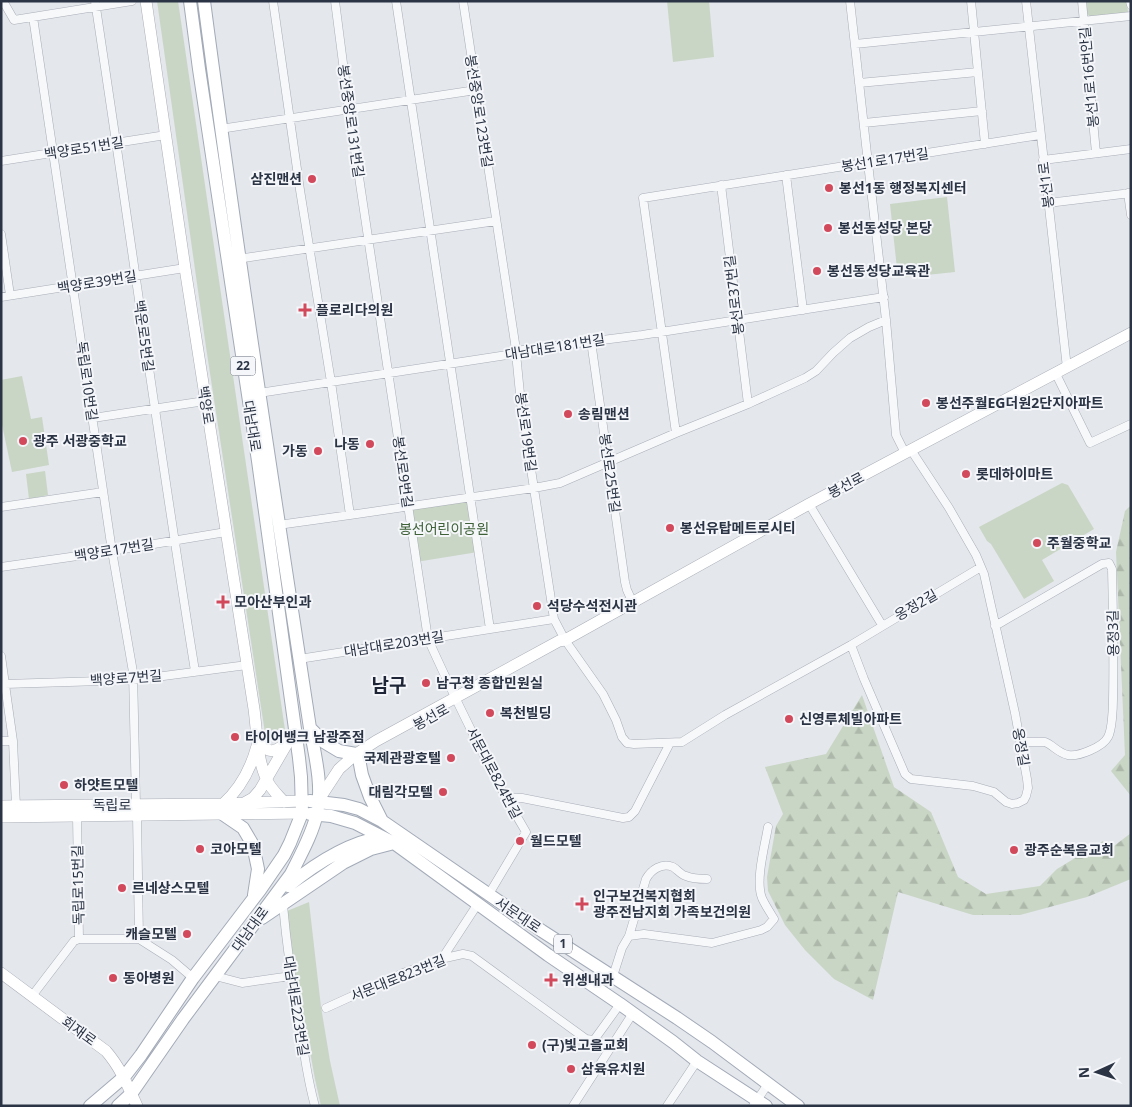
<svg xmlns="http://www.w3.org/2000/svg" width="1132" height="1107" font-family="'Noto Sans','Noto Sans KR',sans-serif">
<defs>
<pattern id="forest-firs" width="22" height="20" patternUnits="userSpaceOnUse" patternTransform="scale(1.25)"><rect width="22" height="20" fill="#c9d6c5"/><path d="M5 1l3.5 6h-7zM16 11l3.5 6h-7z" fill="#adb8ab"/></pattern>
</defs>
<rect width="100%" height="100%" fill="#e4e7ec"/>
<!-- forest -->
<path fill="url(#forest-firs)" d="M1131 505V796L1111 771 1125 755 1116 552 1125 511Z
M862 695 894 787 931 812 958 877 986 894 1040 886 1057 869 1103 841 1110 849 1131 833V879L1087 897 1020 915H973L898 892 873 1000 834 979 805 950 785 925 768 891 767 877 776 826 783 814 765 767 826 754Z"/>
<!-- green -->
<path fill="#c9d6c5" d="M157 1H178L285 730 265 733 206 347Z
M667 1H709L714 57 673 62Z
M1086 1H1127L1128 13 1091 17 1087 14Z
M947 197 955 272 898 278 890 204Z
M22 376 31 419 42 417 49 465 12 472 1 420V380Z
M45 471 48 495 29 499 26 474Z
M1062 483 1068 485 1094 529 1042 560 1054 581 1024 599 991 544 987 541 979 527Z
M470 498 478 552 416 562 408 506Z
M309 902 321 1007 330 1061 340 1106H321L315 1079 294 964 287 911Z"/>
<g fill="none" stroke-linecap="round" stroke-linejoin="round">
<defs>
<path id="street" d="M3 1 14 20 132 1
M95 1C129 224 159 448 195 671
M273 1 300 190 331 382 350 515 278 525
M335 1 349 110 428 639C458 705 489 770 526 832L489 894
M396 1 490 629
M463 1 515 343 521 404 554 619 565 640 603 694 616 720 622 737 627 743 634 744 682 742 725 715 851 645 981 567
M850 1 868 163 886 320 896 435 905 453
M971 1 985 144
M1026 1 1067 368
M1082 1 1096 153
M1130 1 1131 5
M33 17 112 551 133 672 136 805
M855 44 1131 16
M859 83 978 72
M864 123 982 111
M220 129 476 90
M1043 160 1131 149
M1 161 166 135
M786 175 803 310
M721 185 748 404
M1128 193 1131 215
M1048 203 1131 193
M1 234 10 295
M237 259 496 221
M1 297 185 268
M591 341 625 582 627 590 633 603
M1056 374 1090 443 1131 424
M259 393 507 355 515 351 642 335 884 297
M93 418 205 401
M676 433 643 198 1040 135
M809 504 882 625
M1 507 103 492
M350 515 534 488 560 483 676 433 748 404 805 378 816 371 833 353 850 338 869 327 886 320
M1 567 112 551 226 532
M995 626 1102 564 1109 563 1112 569C1113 612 1114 656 1113 699 1113 708 1112 730 1108 737 1103 747 1078 757 1068 755 1058 753 1053 745 1045 742H1020
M851 645 864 679 905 774 911 779 973 786 994 792 1006 802 1012 804 1018 803 1024 800 1026 796 1028 788 1027 779 1015 713 984 574 976 555 949 508 911 450
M1 656 13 741 16 806
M299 659 554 619
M5 684 133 680 247 665
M1 741H13
M505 797 522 798 623 818 629 817 635 811 670 743
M137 815 139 939
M77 816 79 939
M283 905C287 948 293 991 301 1034 305 1058 308 1082 315 1106
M629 936 644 934 712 943 761 930 767 927 774 919C770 912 765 905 762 898 755 881 765 845 768 827
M445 958V954L477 905
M215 976 242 983 291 976
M613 976 622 948 629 936 646 879C651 870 662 862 673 867 678 870 681 875 686 876 693 879 700 879 707 879
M32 996 74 941 79 939H139L172 960 193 978
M326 1008 403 973 445 958 463 954 472 956 586 1039 594 1040 620 1004
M573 1106 633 1013
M667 1106 697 1061
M753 1106 768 1084"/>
<path id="secondary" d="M146 1 185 268 254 709C257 731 257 760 267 780 270 788 278 795 284 802
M258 742C269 754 274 753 286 743
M318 801 339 769 356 754 376 741 559 641 565 640 809 504 1131 333
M244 803 253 798 260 790 295 730
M223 804C240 789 251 768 257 746
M1 806 223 804 302 801
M1 817 302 813
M1 973 106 1051C120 1067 128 1086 137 1106"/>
<path id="primary" d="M310 728 324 742 339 751 356 754
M359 759 362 775 370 797 382 821
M310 801 344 805 359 809 382 821 542 931 677 1018 712 1042 798 1106
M221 813 243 828 253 845 258 869 254 895
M310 814 331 816 355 823 394 843 548 955 620 1004 673 1042 697 1061 766 1106
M288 886C315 864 347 843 382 837
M262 918 343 863 371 849 394 843
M90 1106 124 1077 141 1055 193 978 260 890 284 855 290 843 302 813 301 777 299 758 258 461 199 69 190 1
M118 1106 131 1094 183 1019 291 874C300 856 313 833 317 813 323 786 315 755 310 728 273 486 236 244 204 1"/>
</defs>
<!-- street casing -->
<use href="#street" stroke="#a9aeb7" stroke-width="9"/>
<!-- secondary casing -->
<use href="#secondary" stroke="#a9aeb7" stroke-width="12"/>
<!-- primary casing -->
<use href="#primary" stroke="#a3abb8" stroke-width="14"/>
<!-- street -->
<use href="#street" stroke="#f7f8fa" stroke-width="8"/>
<!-- secondary -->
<use href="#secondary" stroke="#fff" stroke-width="11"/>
<!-- primary -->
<use href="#primary" stroke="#fff" stroke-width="12"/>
</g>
<!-- markers -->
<g fill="#d1495b" stroke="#f4f6f9" stroke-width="2">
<circle cx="312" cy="179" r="5"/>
<circle cx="829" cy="188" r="5"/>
<circle cx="828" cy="228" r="5"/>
<circle cx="817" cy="271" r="5"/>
<path d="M302.5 302.5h5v5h5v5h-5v5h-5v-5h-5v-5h5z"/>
<circle cx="926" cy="403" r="5"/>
<circle cx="568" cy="414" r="5"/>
<circle cx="23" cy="441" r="5"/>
<circle cx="370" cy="444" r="5"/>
<circle cx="318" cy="451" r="5"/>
<circle cx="966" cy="474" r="5"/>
<circle cx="670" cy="528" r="5"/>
<circle cx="1037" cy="543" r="5"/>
<path d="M220.5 594.5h5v5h5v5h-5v5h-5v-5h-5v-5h5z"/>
<circle cx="537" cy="606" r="5"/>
<circle cx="426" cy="683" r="5"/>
<circle cx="490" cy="713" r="5"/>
<circle cx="789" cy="719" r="5"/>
<circle cx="235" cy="737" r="5"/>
<circle cx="451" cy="758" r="5"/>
<circle cx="64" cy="785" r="5"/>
<circle cx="443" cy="792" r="5"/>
<circle cx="520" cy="841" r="5"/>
<circle cx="200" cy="849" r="5"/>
<circle cx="1014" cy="850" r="5"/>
<circle cx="122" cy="888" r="5"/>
<path d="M579.5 896.5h5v5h5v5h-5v5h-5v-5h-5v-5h5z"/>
<circle cx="187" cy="934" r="5"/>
<circle cx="113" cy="978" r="5"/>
<path d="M548.5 972.5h5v5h5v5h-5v5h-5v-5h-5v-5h5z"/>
<circle cx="532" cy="1045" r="5"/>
<circle cx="571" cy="1069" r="5"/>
</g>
<g text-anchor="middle" stroke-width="4" stroke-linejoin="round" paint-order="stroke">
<!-- shield labels -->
<g fill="#f4f6f9" stroke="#676e7b" stroke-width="1">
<rect x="230.5" y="356.5" width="25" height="19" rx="4"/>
<rect x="554" y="934.5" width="18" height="19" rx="4"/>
</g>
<g font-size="12" font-weight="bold" fill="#2b3445">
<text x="243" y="370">22</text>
<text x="563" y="948">1</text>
</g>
<!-- street labels -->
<g font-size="14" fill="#2b3445" stroke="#f4f6f9">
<text transform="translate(1089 77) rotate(-95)" y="5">봉선1로16번안길</text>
<text transform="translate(479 111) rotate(81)" y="5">봉선중앙로123번길</text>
<text transform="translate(351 121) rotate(82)" y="5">봉선중앙로131번길</text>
<text transform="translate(84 148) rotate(-9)" y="5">백양로51번길</text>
<text transform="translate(885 160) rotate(-9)" y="5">봉선1로17번길</text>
<text transform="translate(1046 185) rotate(-97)" y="5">봉선1로</text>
<text transform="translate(97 282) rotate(-9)" y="5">백양로39번길</text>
<text transform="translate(734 295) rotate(-97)" y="5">봉선로37번길</text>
<text transform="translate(144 336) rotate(82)" y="5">백운로5번길</text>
<text transform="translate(555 347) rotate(-9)" y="5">대남대로181번길</text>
<text transform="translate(87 381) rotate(82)" y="5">독립로10번길</text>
<text transform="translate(206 405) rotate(81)" y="5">백양로</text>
<text transform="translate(252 426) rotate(81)" y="5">대남대로</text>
<text transform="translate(526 432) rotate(82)" y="5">봉선로19번길</text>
<text transform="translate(403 472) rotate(82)" y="5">봉선로9번길</text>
<text transform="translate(610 473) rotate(82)" y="5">봉선로25번길</text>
<text transform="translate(846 485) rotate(-28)" y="5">봉선로</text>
<text transform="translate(114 550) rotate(-9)" y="5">백양로17번길</text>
<text transform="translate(916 605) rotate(-30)" y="5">옹정2길</text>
<text transform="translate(1113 633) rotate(-91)" y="5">용정3길</text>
<text transform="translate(394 644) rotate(-9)" y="5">대남대로203번길</text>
<text transform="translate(126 678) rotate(-4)" y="5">백양로7번길</text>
<text transform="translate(431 717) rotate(-29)" y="5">봉선로</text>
<text transform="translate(1021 747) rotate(80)" y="5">옹정길</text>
<text transform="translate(494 773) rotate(62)" y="5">서문대로824번길</text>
<text x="112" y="810">독립로</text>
<text transform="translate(78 885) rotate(-91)" y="5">독립로15번길</text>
<text transform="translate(518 915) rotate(34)" y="5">서문대로</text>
<text transform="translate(250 929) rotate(-54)" y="5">대남대로</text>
<text transform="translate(398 978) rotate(-22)" y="5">서문대로823번길</text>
<text transform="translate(296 1006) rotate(81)" y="5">대남대로223번길</text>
<text transform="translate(79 1031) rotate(36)" y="5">회재로</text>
</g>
<!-- poi labels -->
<g font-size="14" font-weight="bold" fill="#2b3445" stroke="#f4f6f9" text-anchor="start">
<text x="302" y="184" text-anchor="end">삼진맨션</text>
<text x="839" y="193">봉선1동 행정복지센터</text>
<text x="838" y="233">봉선동성당 본당</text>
<text x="827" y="276">봉선동성당교육관</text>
<text x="316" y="315">플로리다의원</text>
<text x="936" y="408">봉선주월EG더원2단지아파트</text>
<text x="578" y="419">송림맨션</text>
<text x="33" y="446">광주 서광중학교</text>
<text x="360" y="449" text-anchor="end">나동</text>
<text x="308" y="456" text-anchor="end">가동</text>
<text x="976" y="479">롯데하이마트</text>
<text x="680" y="533">봉선유탑메트로시티</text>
<text x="1047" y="548">주월중학교</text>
<text x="234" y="607">모아산부인과</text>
<text x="547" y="611">석당수석전시관</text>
<text x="436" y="688">남구청 종합민원실</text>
<text x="500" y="718">복천빌딩</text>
<text x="799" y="724">신영루체빌아파트</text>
<text x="245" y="742">타이어뱅크 남광주점</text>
<text x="441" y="763" text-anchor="end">국제관광호텔</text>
<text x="74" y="790">하얏트모텔</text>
<text x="433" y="797" text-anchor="end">대림각모텔</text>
<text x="530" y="846">월드모텔</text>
<text x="210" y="854">코아모텔</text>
<text x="1024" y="855">광주순복음교회</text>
<text x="132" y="893">르네상스모텔</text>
<text x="593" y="901">인구보건복지협회<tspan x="593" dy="16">광주전남지회 가족보건의원</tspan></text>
<text x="177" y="939" text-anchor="end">캐슬모텔</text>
<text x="123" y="983">동아병원</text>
<text x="562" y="985">위생내과</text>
<text x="542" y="1050">(구)빛고을교회</text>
<text x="581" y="1074">삼육유치원</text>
</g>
<!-- park labels -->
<g font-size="14" fill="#3f6138" stroke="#f4f6f9">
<text x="444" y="534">봉선어린이공원</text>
</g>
<!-- district labels -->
<g font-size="19" font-weight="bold" fill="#1d2536" stroke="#f4f6f9">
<text x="389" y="692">남구</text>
</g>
</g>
<!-- border -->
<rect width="1132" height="1107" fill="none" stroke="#2b3445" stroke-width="5"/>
<!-- north arrow -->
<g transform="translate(1097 1072) rotate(267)" stroke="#f4f6f9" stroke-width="4" paint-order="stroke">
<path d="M0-4L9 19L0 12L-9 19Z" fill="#2b3445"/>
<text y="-8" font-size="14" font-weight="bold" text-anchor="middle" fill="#2b3445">N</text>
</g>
</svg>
